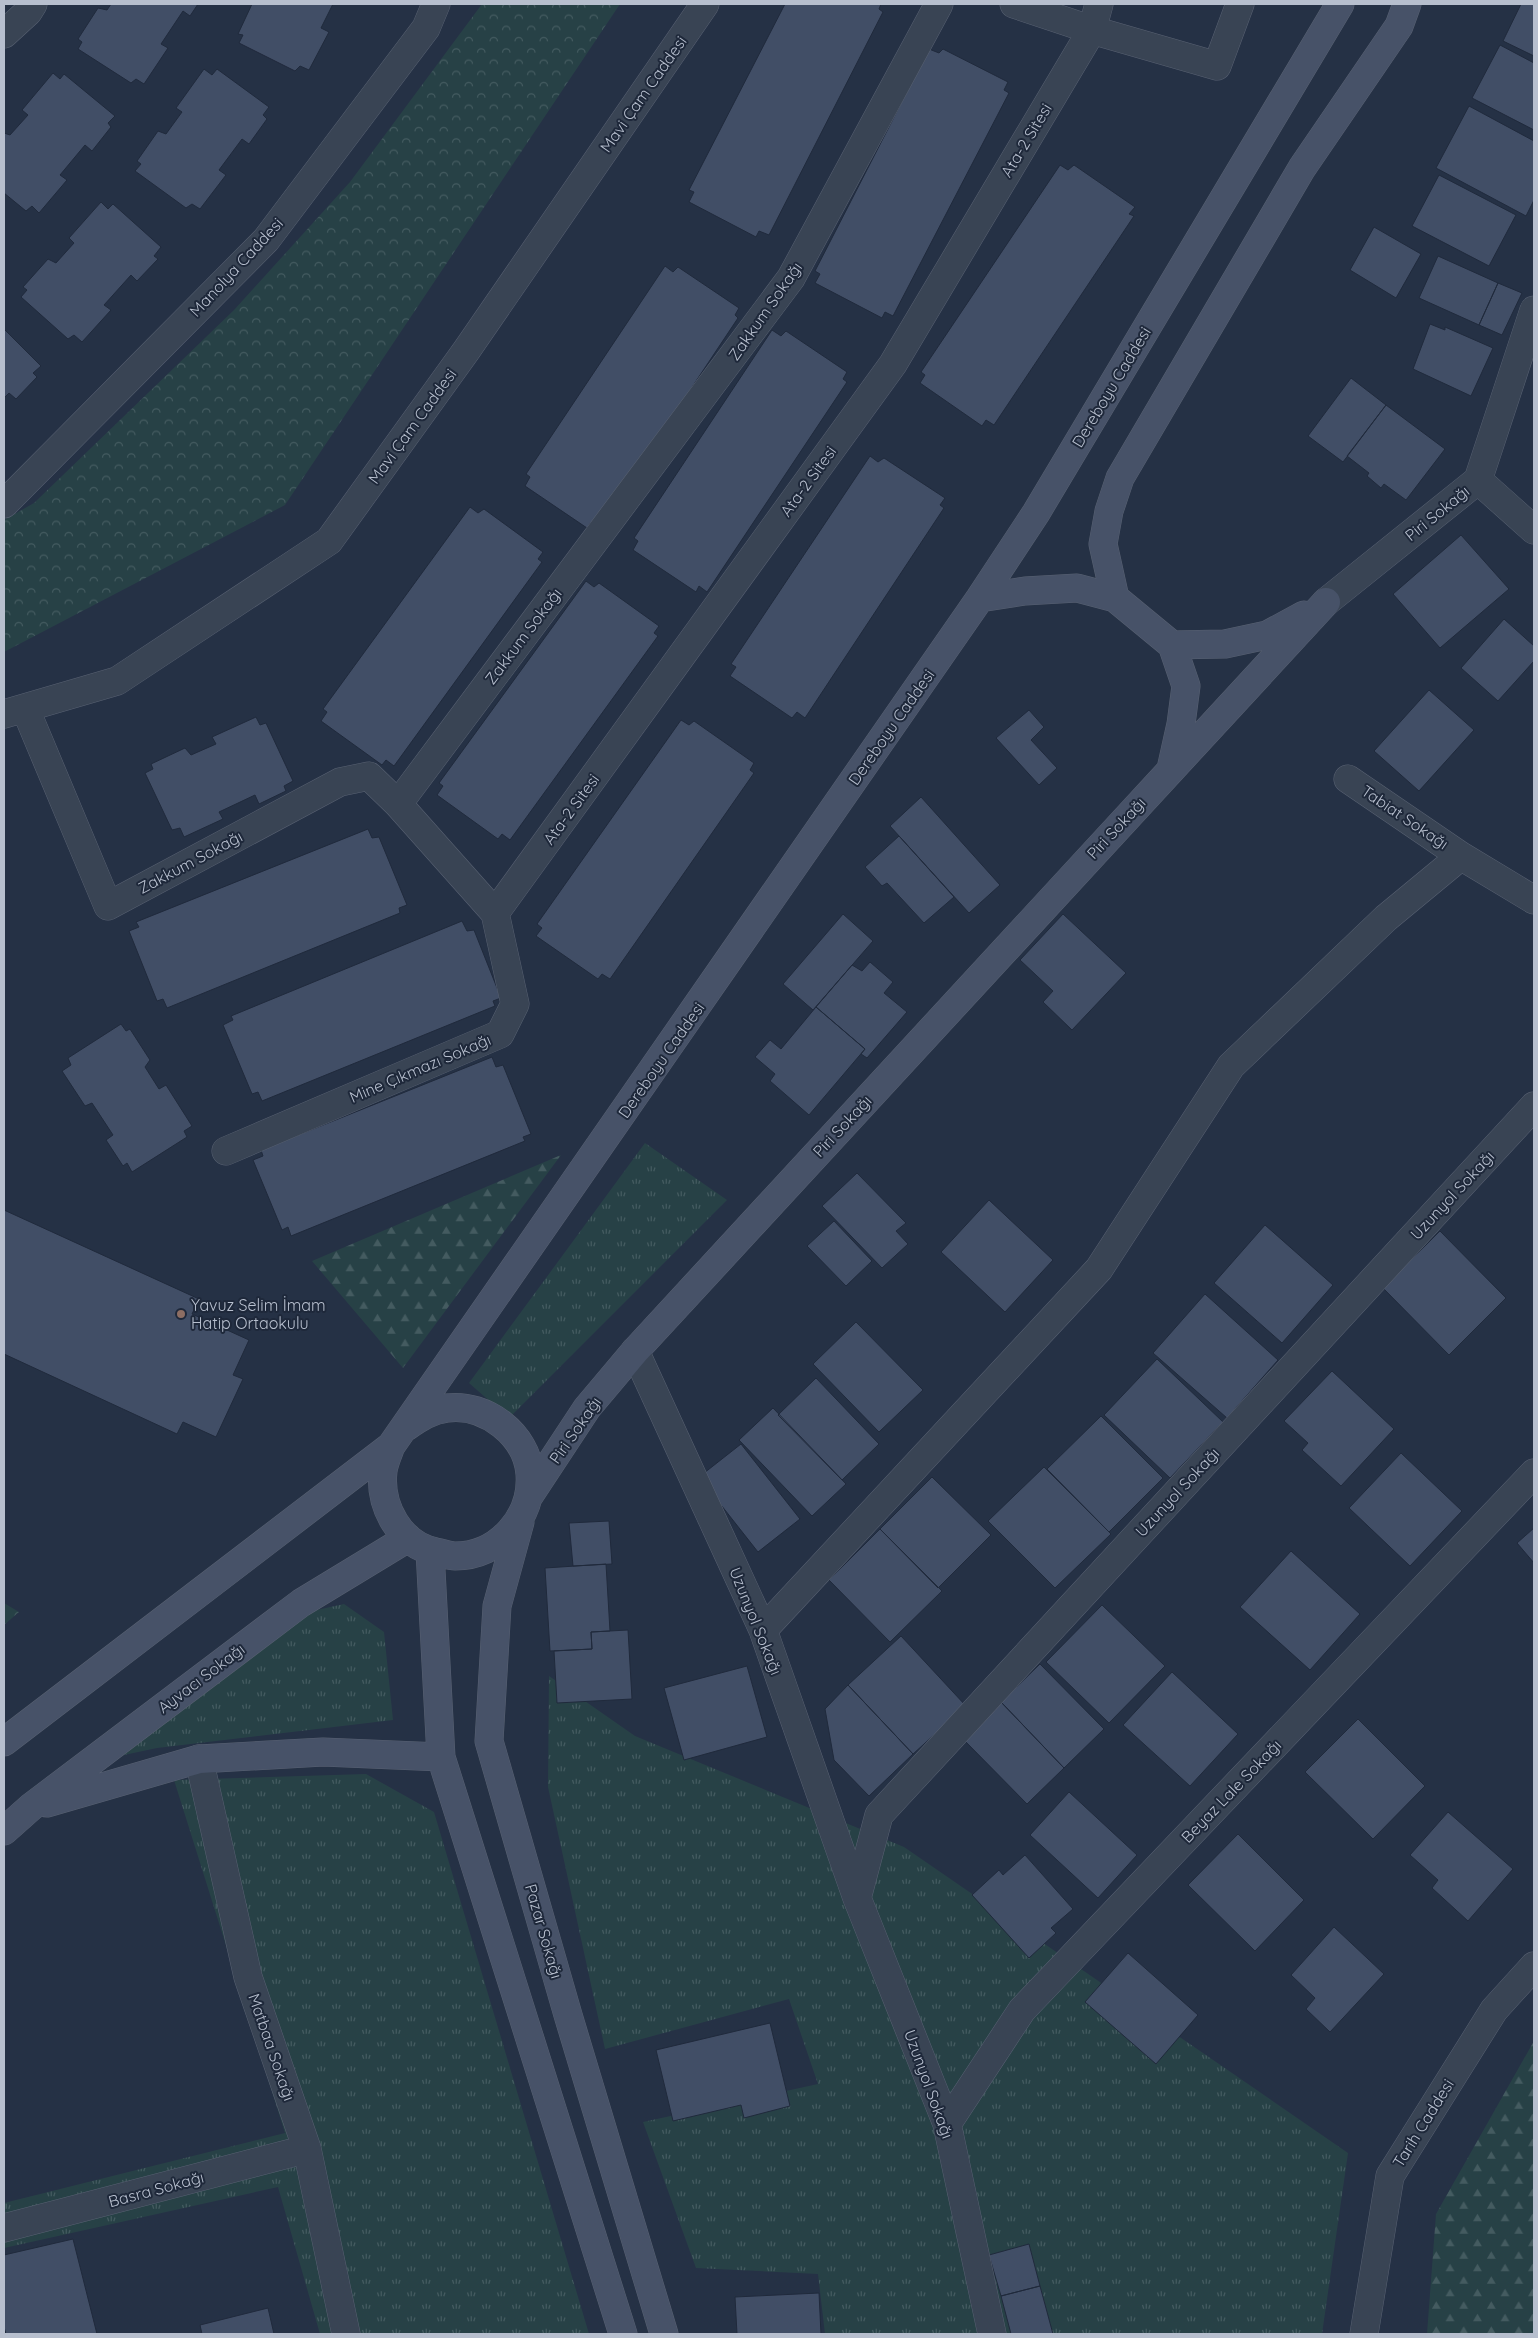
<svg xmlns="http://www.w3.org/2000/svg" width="1538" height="2338" font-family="Quicksand,sans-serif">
<defs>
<pattern id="grass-tufts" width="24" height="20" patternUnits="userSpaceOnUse" patternTransform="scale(1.25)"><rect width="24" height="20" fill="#274146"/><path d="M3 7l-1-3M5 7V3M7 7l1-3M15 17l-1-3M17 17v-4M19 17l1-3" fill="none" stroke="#445b60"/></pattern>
<pattern id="forest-firs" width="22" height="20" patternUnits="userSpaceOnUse" patternTransform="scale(1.25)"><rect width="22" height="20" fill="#274146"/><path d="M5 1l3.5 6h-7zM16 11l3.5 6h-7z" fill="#445b60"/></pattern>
<pattern id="park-crowns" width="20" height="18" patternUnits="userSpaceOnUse" patternTransform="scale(1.25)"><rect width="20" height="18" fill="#274146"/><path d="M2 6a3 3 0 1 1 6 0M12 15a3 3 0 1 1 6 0" fill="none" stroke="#445b60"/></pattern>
</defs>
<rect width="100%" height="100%" fill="#253145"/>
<!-- grass -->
<path fill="url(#grass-tufts)" d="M645 1143 727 1200 509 1418 469 1383Z
M344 1604 384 1632 393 1720 157 1748 86 1763 294 1615Z
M549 1676 635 1736 904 1847 1348 2153 1322 2334H825L818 2274 696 2268 643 2122 818 2084 789 1999 605 2049 548 1787Z
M366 1774 434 1812 589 2334H320L278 2187 4 2248V2203L285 2133 174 1780Z"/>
<!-- forest -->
<path fill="url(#forest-firs)" d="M561 1155 403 1368 312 1261Z
M1534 2041V2334H1427L1436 2214Z"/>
<!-- park -->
<path fill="url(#park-crowns)" d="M482 4H620L285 505 4 652V520L34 503 234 310 350 182Z
M4 1603 19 1612 4 1625Z"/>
<!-- building -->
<path fill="#414e66" stroke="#202a3c" d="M111 4H198L190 16 183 11 161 44 168 48 144 84 136 79 131 83 78 49 82 42 78 39 98 8 107 10Z
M252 4H333L321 28 329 32 309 70 300 66 295 71 239 43 243 35 238 34Z
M785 4H881L879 9 883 12 769 235 759 231 756 237 689 202 694 192 689 190Z
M1521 4H1534V56L1503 41Z
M1500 45 1534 63V130L1472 98Z
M929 49 939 53 943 49 1008 82 1004 90 1009 93 893 316 885 312 882 318 815 283 820 274 815 271Z
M204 69 212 75 217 69 269 107 263 115 267 119 249 144 242 139 219 170 226 175 200 209 192 204 186 208 135 171 141 164 137 161 158 131 166 134 182 112 176 108Z
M53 73 60 79 64 74 115 116 108 123 111 127 92 151 85 145 60 175 67 180 39 213 32 206 26 211 4 193V133L10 135 28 115 22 110Z
M1469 106 1534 141V200L1526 216 1436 168Z
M1060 165 1068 170 1074 165 1135 207 1129 214 1134 216 994 425 986 420 982 426 920 383 925 375 921 372Z
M1439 175 1516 215 1489 266 1412 226Z
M101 202 108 209 113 204 161 247 154 256 158 259 137 281 131 275 104 305 111 310 82 342 74 335 68 339 21 297 27 290 23 287 48 259 56 263 74 243 69 238Z
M1374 227 1421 254 1396 298 1350 270Z
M1438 256 1498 283 1479 325 1419 298Z
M665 266 673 272 678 267 739 308 735 315 738 318 599 527 591 522 587 528 525 486 530 477 526 474Z
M1498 283 1522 293 1502 335 1479 325Z
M1430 324 1445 330V327L1493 348 1471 396 1413 369Z
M4 329 41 366 33 373 37 377 16 399 9 393 4 398Z
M772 330 781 336 786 331 847 372 843 379 847 382 707 592 699 586 696 592 633 550 638 541 634 538Z
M1351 378 1386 405 1343 462 1308 436Z
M1386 405 1445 449 1406 500 1384 484 1381 488 1367 476 1369 473 1347 456Z
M870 456 878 462 884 458 945 498 940 505 944 508 805 718 797 712 792 718 730 676 736 667 731 664Z
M470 507 478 513 484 509 543 552 538 559 542 562 394 766 386 760 382 765 321 721 327 712 323 709Z
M1461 535 1509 589 1440 648 1393 594Z
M586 581 594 587 599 583 659 626 654 633 658 636 510 840 502 834 498 839 437 795 443 786 439 783Z
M1504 619 1534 646V661L1498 701 1461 668Z
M1429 690 1474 730 1419 791 1374 751Z
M1029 710 1044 727 1031 740 1057 768 1039 785 996 738Z
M256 717 260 725 266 723 293 781 284 786 286 791 259 804 255 795 219 812 223 819 184 837 180 828 172 830 145 773 153 769 151 764 185 748 191 755 216 744 212 737Z
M681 720 689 725 694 721 754 763 750 770 754 773 610 979 602 974 598 979 536 936 542 928 537 924Z
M921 797 1000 885 969 913 890 826Z
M368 829 372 838 379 837 407 905 399 908 400 913 167 1008 163 999 157 1001 129 931 139 927 136 922Z
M899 836 954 897 924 923 887 883 882 886 865 867Z
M843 914 873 941 813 1010 783 984Z
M1063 914 1126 973 1072 1030 1043 1002 1053 991 1020 960Z
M462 921 467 931 474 930 501 998 493 1001 495 1006 262 1101 258 1092 252 1094 223 1025 233 1020 231 1016Z
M870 962 893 982 884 993 907 1012 867 1058 861 1054 865 1049 816 1007 852 965 862 971Z
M816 1007 865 1049 809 1115 770 1081 775 1074 755 1057 770 1040 781 1049Z
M121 1024 126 1031 130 1029 150 1060 145 1067 159 1089 166 1085 192 1126 184 1131 187 1137 132 1172 127 1163 123 1166 106 1140 113 1135 92 1103 85 1106 62 1071 71 1065 68 1058Z
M492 1057 496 1067 503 1065 531 1134 523 1137 525 1141 291 1236 288 1227 282 1230 253 1160 263 1156 261 1150Z
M857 1173 906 1223 896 1231 908 1244 882 1268 822 1206Z
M989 1200 1053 1260 1005 1312 941 1252Z
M4 1210 199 1299 192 1314 249 1340 233 1375 243 1379 216 1437 183 1422 177 1434 4 1354Z
M834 1221 872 1261 846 1286 807 1246Z
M1265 1225 1333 1285 1282 1343 1214 1283Z
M1440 1231 1506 1298 1449 1355 1383 1288Z
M1205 1294 1278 1360 1227 1418 1153 1353Z
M856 1322 923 1390 879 1432 813 1364Z
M1157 1359 1223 1422 1170 1478 1104 1415Z
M1332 1371 1394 1429 1341 1486 1302 1450 1308 1443 1284 1421Z
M816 1378 879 1444 842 1480 778 1415Z
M773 1408 846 1484 812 1516 739 1440Z
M1101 1416 1163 1478 1109 1532 1047 1469Z
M741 1444 800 1519 758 1552 699 1477Z
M1401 1453 1462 1511 1410 1566 1349 1508Z
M1044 1467 1111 1534 1055 1588 988 1521Z
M932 1477 991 1535 938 1588 880 1529Z
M609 1521 612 1564 573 1566 569 1523Z
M1534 1528V1563L1517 1543Z
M880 1529 942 1591 890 1642 829 1580Z
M1291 1551 1360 1614 1310 1670 1240 1607Z
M606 1564 610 1631 591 1632 592 1649 550 1651 545 1568Z
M1102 1605 1165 1666 1109 1723 1046 1662Z
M628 1630 632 1699 557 1703 554 1651 592 1649 591 1632Z
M901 1636 966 1706 913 1754 848 1685Z
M1040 1664 1104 1729 1064 1768 1001 1702Z
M747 1666 767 1737 684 1760 664 1688Z
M1172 1672 1238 1734 1190 1786 1123 1725Z
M848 1685 913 1754 869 1796 834 1760 825 1709Z
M1001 1702 1064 1768 1027 1804 964 1740Z
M1358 1719 1425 1786 1373 1839 1305 1772Z
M1069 1792 1137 1855 1098 1898 1030 1835Z
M1448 1812 1513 1869 1468 1921 1432 1888 1438 1880 1410 1855Z
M1238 1834 1304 1900 1255 1951 1188 1885Z
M1025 1855 1073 1909 1051 1928 1056 1933 1029 1958 972 1895 999 1870 1003 1875Z
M1334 1927 1384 1974 1330 2032 1306 2009 1315 1998 1291 1975Z
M1128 1953 1198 2015 1156 2064 1085 2002Z
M770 2023 790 2106 744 2118 741 2105 673 2121 656 2050Z
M73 2239 97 2334H6L4 2327V2255Z
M1029 2244 1040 2286 1001 2296 989 2255Z
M1040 2286 1053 2334H1011L1001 2296Z
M819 2293 821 2334H737L735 2297Z
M268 2308 274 2334H202L200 2325Z"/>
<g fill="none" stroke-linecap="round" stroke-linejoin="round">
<defs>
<path id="minor" d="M1014 4 1092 30 1099 4
M4 34 28 12 33 4
M1478 480 1534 530
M4 504 266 240 426 28 436 4
M1326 602 1478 480 1534 310
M25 708 108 906 340 782 369 776 398 804 791 278 939 4
M4 714 117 681 329 541 466 351 705 4
M1348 779 1461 856
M495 913 893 364 1092 30 1217 66 1240 4
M226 1151 500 1034 515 1004 495 913 398 804
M635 1351 763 1630 857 1898
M763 1630 1099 1269 1231 1066 1386 918 1461 856 1534 900
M199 1759 248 1977 307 2149 346 2334
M947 2124 1022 2010 1534 1473
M4 2228 307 2149
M992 2334 947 2124 857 1898 879 1815 1534 1106
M1364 2334 1390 2176 1494 2010 1534 1966"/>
<path id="secondary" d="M980 598 1025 591 1077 588 1115 598 1172 645 1186 686 1181 724 1171 769
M1115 598 1103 544 1109 511 1120 478 1302 168 1399 26 1407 4
M1172 645 1225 644 1267 635 1304 615
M406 1427C419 1418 431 1410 447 1408 486 1403 527 1435 530 1474 533 1517 499 1556 455 1556 449 1556 442 1553 436 1552 400 1545 379 1506 383 1471 384 1463 388 1454 391 1446L980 598 1036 513 1340 4
M529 1496 587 1408 635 1351 1326 602
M520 1522 497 1606 489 1741 568 2015 664 2334
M430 1551 441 1757 623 2334
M4 1742 391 1446
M47 1803 199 1759 323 1752 441 1757
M4 1831 31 1807 301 1603 408 1538"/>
</defs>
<!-- minor casing -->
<use href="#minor" stroke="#586172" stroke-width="29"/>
<!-- secondary casing -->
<use href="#secondary" stroke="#586172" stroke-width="29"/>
<!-- minor -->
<use href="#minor" stroke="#394454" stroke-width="28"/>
<!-- secondary -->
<use href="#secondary" stroke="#475268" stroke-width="28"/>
</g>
<!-- markers -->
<circle fill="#8d6e63" stroke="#1e283a" stroke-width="2" cx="181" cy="1314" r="5"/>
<g text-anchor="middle" stroke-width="4" stroke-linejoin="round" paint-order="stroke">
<!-- street labels -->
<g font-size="16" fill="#b7bfce" stroke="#1e283a">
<text transform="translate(643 94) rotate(-55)" y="6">Mavi Çam Caddesi</text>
<text transform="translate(1026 140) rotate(-59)" y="6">Ata-2 Sitesi</text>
<text transform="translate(236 267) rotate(-47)" y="6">Manolya Caddesi</text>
<text transform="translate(765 311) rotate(-55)" y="6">Zakkum Sokağı</text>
<text transform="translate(1111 387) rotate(-59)" y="6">Dereboyu Caddesi</text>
<text transform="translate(412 426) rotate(-54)" y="6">Mavi Çam Caddesi</text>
<text transform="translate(808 481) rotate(-54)" y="6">Ata-2 Sitesi</text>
<text transform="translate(1437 513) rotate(-39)" y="6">Piri Sokağı</text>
<text transform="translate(523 636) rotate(-53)" y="6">Zakkum Sokağı</text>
<text transform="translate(891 727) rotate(-55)" y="6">Dereboyu Caddesi</text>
<text transform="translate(571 809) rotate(-54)" y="6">Ata-2 Sitesi</text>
<text transform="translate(1405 817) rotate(34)" y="6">Tabiat Sokağı</text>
<text transform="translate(1116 828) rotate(-47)" y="6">Piri Sokağı</text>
<text transform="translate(190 862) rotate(-28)" y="6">Zakkum Sokağı</text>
<text transform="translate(661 1060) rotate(-55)" y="6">Dereboyu Caddesi</text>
<text transform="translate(420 1068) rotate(-23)" y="6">Mine Çıkmazı Sokağı</text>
<text transform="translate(842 1126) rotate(-47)" y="6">Piri Sokağı</text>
<text transform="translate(1452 1195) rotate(-47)" y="6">Uzunyol Sokağı</text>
<text transform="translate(575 1430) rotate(-55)" y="6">Piri Sokağı</text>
<text transform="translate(1177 1492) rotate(-47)" y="6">Uzunyol Sokağı</text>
<text transform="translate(756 1621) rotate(68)" y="6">Uzunyol Sokağı</text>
<text transform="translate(201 1678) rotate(-37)" y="6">Ayvacı Sokağı</text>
<text transform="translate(1231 1791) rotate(-46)" y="6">Beyaz Lale Sokağı</text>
<text transform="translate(544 1931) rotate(74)" y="6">Pazar Sokağı</text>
<text transform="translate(272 2047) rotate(71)" y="6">Matbaa Sokağı</text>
<text transform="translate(929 2084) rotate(70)" y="6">Uzunyol Sokağı</text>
<text transform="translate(1423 2123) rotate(-58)" y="6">Tarih Caddesi</text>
<text transform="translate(156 2189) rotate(-15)" y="6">Basra Sokağı</text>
</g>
<!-- poi labels -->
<g font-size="16" fill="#b7bfce" stroke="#1e283a" text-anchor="start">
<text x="191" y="1311">Yavuz Selim İmam<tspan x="191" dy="18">Hatip Ortaokulu</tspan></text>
</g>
</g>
<!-- border -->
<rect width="1538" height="2338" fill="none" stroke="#b7bfce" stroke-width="10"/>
</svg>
